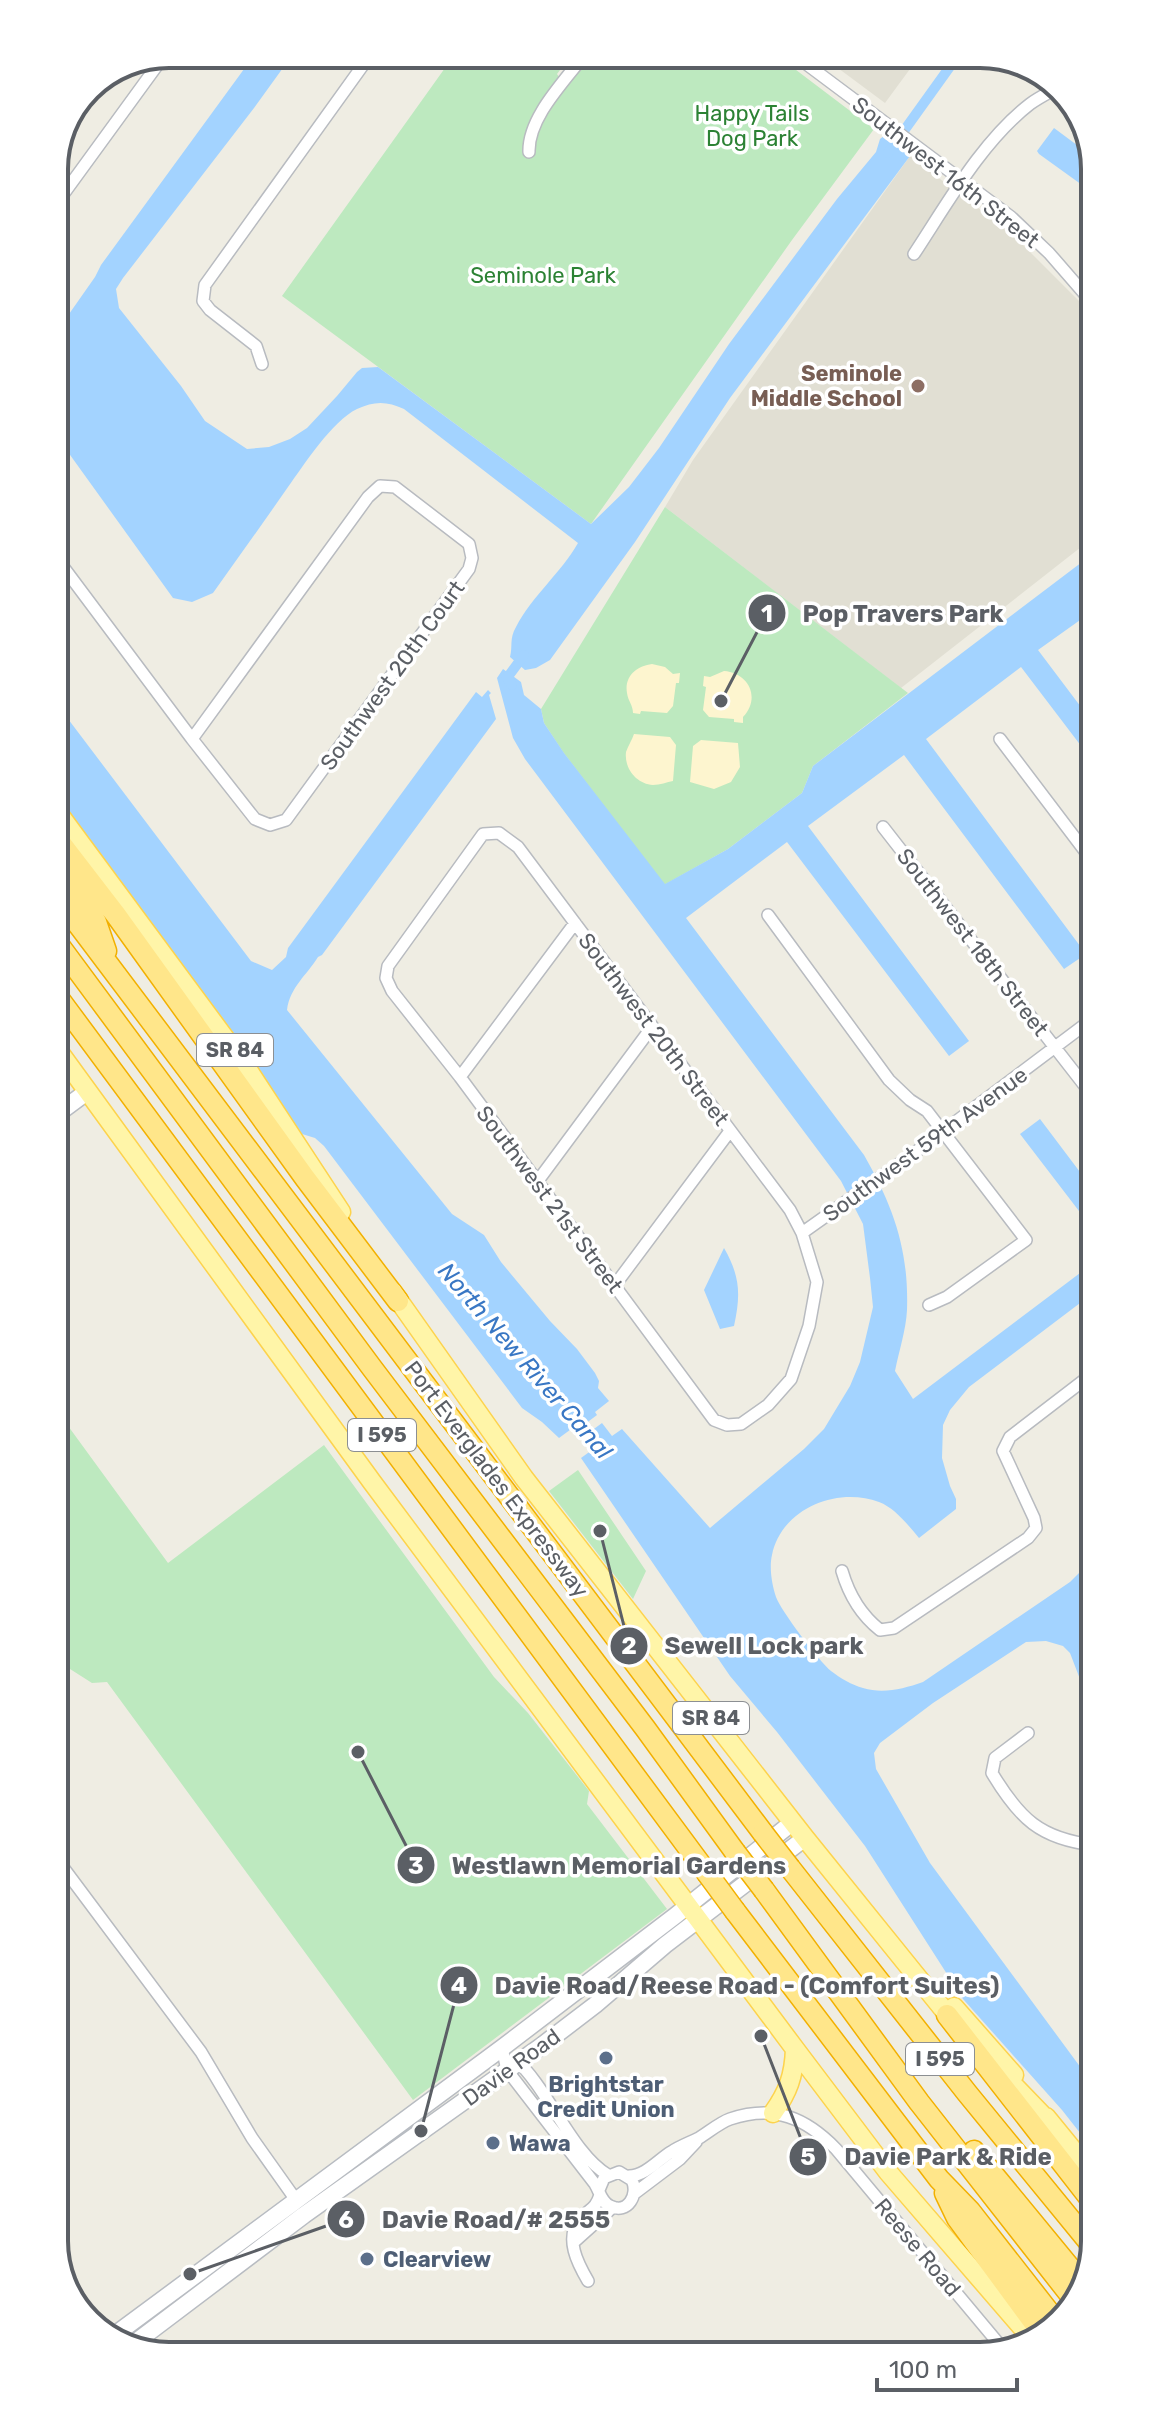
<svg xmlns="http://www.w3.org/2000/svg" width="1149" height="2410" font-family="Rubik,sans-serif">
<rect width="100%" height="100%" fill="#efede3"/>
<!-- education -->
<path fill="#e1dfd3" d="M819 54H921L885 103Z
M910 156 1011 233 1089 311 1090 540 901 688 665 507 693 460Z"/>
<!-- green -->
<path fill="#bde9bf" d="M455 54H572L557 74 559 77 575 54H775L874 129 792 240 591 524 282 296Z
M665 507 908 693 813 766 802 793 728 849 664 885 563 752 544 723 541 709Z
M63 1419 168 1563 324 1445 494 1677 528 1713 589 1791 587 1804 667 1909 413 2100 107 1682 92 1683 59 1662 58 1423Z
M578 1470 646 1571 633 1599 549 1491Z"/>
<!-- sand -->
<path fill="#fdf5cf" d="M652 664 665 667 673 674 680 673 679 683H676L673 706 667 713 641 711 640 714 633 713C633 705 628 701 627 693 624 676 637 666 652 664Z
M724 671C749 673 761 698 743 717V723L734 722V719L709 717 703 710 706 687 703 686 704 676 710 677Z
M634 734 670 737 676 745 673 781C667 782 660 785 653 785 637 784 624 769 626 752 628 746 632 740 634 734Z
M701 740 738 743 740 767 731 782 714 789 690 782 693 746Z"/>
<!-- water -->
<path fill="#a3d3ff" d="M255 54H293L254 108 123 278 116 289 119 308 181 386 205 421 247 449 269 447 290 439 307 428 337 396 357 372 362 368 378 367 591 524 629 487 659 448 729 344 837 199 876 152 880 139 885 135 909 152 910 156 730 398 635 542 550 660 536 668 525 670 510 657C513 646 509 639 516 627 532 596 561 573 578 543L404 409C387 401 374 401 357 409 332 421 304 465 288 487 263 523 238 558 213 593L192 602 173 598 55 434V334L95 277 101 265Z
M1054 128 1089 154V190L1039 154 1037 151Z
M1090 556V613L1038 650 1090 719 1091 759 1021 667 926 739 1086 954 1064 969 904 755 808 826 969 1041 949 1056 787 842 686 918 864 1155C893 1206 909 1249 907 1310 906 1330 899 1351 895 1371L913 1399 1092 1264V1294L969 1387 950 1410 943 1425 942 1458 950 1486 956 1499V1509L919 1538C908 1525 895 1508 879 1502 837 1486 781 1509 772 1555 769 1568 772 1585 776 1597 781 1611 819 1661 831 1671 840 1678 852 1685 863 1688 883 1694 903 1689 923 1682L1070 1582 1081 1571 1093 1546V1706L1083 1687 1070 1653 1063 1646 1046 1641 1026 1642 933 1703 880 1743 874 1753 876 1769 930 1863 1095 2087V2152L1062 2110 963 1999 865 1846 777 1732 730 1676 581 1458 592 1450 583 1437 602 1423 612 1436 622 1429 710 1528 804 1449 824 1429 850 1386 860 1362 873 1307 870 1278 863 1224 841 1181 525 759 513 738 497 678 503 669 521 682 524 695 541 709 544 723 564 753 665 884 728 849 802 793 813 766Z
M488 690 491 693 489 695 496 719 322 955 318 957C307 975 290 987 287 1010L452 1214 484 1235 501 1262 550 1321 577 1349 595 1373 599 1381 598 1388 609 1401 595 1412 597 1415 577 1430 574 1427 559 1438 542 1422 522 1408 324 1146 315 1138 302 1134 244 1047 56 795V703L251 961 272 970 286 957 288 948 476 692 482 697Z
M1040 1119 1092 1188V1228L1020 1134Z
M724 1248C740 1276 741 1294 734 1326L720 1329 704 1290Z"/>
<g fill="none" stroke-linecap="round" stroke-linejoin="round">
<!-- canal -->
<path stroke="#a3d3ff" stroke-width="10" d="M888 153 959 54
M512 685 507 678 524 655"/>
<defs>
<path id="street" d="M793 54 1011 217 1049 253 1089 299
M529 152C528 117 565 81 585 54
M54 207 164 56
M914 254C947 204 982 141 1030 104 1038 98 1048 93 1057 88
M262 364 256 346 210 310 203 301 205 285 371 54
M55 556 192 739 255 819 270 825 286 820 469 569 472 558 469 544 395 487 380 486 368 497 192 739
M1000 739 1091 859
M883 827 1092 1095
M499 833 518 847 790 1210 802 1233 817 1282 809 1326 791 1379 768 1405 741 1424 727 1425 714 1420 460 1077 392 991 386 978 388 966 483 834Z
M768 915 889 1080 910 1100 927 1111 1026 1240 947 1297 929 1305
M460 1077 575 923
M537 1182 652 1027
M802 1233 909 1157 1091 1020
M615 1285 730 1131
M842 1571C849 1595 861 1615 880 1630L894 1628 1028 1538 1036 1528 1034 1518 1003 1451 1010 1437 1092 1374
M1028 1733 995 1758 992 1773C1019 1818 1040 1839 1094 1845
M59 1862 201 2052 252 2138 296 2200
M502 2048 507 2070 595 2184C600 2192 601 2202 610 2206 628 2215 639 2194 632 2180L619 2172 604 2178 599 2190
M515 2059C548 2088 572 2154 608 2175
M629 2176C645 2176 658 2160 671 2152 680 2146 689 2143 699 2138 709 2132 719 2123 730 2119 774 2104 806 2118 836 2149L1004 2350
M635 2193 680 2159 696 2142
M574 2242 613 2207
M588 2281C578 2264 564 2238 580 2219 590 2208 595 2210 600 2195"/>
<path id="secondary" d="M57 1114 88 1091
M112 2337 502 2048 675 1916 793 1822
M132 2345 304 2215 540 2047 595 2005 665 1945 805 1838"/>
<path id="primary" d="M56 810 244 1064 341 1212
M57 1049 372 1482 795 2049 888 2172 1032 2339
M392 1291 524 1478 805 1838 956 2025
M954 2007 1014 2075
M999 2070 1053 2126
M773 2113C788 2092 794 2076 795 2049
M1046 2117 1095 2177"/>
<path id="highway" d="M56 837 116 915 305 1178 398 1301
M56 858 96 922 106 951
M56 895 763 1833
M56 941 372 1368 645 1728 735 1852
M57 996 707 1873
M790 1868 967 2093 1093 2247
M764 1890 919 2102 1075 2301
M735 1911 939 2179 970 2211 1056 2321
M947 2015 1095 2205
M974 2151 1081 2281
M945 2193 957 2218 1041 2332"/>
</defs>
<!-- street casing -->
<use href="#street" stroke="#b8bbc0" stroke-width="14"/>
<!-- secondary casing -->
<use href="#secondary" stroke="#b8bcc2" stroke-width="19"/>
<!-- primary casing -->
<use href="#primary" stroke="#fdd34d" stroke-width="21"/>
<!-- highway casing -->
<use href="#highway" stroke="#f2b000" stroke-width="23"/>
<!-- street -->
<use href="#street" stroke="#fff" stroke-width="11"/>
<!-- secondary -->
<use href="#secondary" stroke="#fff" stroke-width="16"/>
<!-- primary -->
<use href="#primary" stroke="#fff5a8" stroke-width="18"/>
<!-- highway -->
<use href="#highway" stroke="#ffe68a" stroke-width="20"/>
<defs>
<path id="highway-bridge" d="M763 1833 790 1868
M735 1852 764 1890
M707 1873 735 1911"/>
</defs>
<!-- highway-bridge casing -->
<use href="#highway-bridge" stroke="#f2b000" stroke-width="23" stroke-linecap="butt"/>
<!-- highway-bridge -->
<use href="#highway-bridge" stroke="#ffe68a" stroke-width="20"/>
</g>
<!-- markers -->
<circle fill="#8d6e63" stroke="#fff" stroke-width="3" cx="918" cy="386" r="8"/>
<g fill="#5c6f8a" stroke="#fff" stroke-width="3">
<circle cx="606" cy="2058" r="8"/>
<circle cx="493" cy="2143" r="8"/>
<circle cx="367" cy="2259" r="8"/>
</g>
<g text-anchor="middle" stroke-width="7" stroke-linejoin="round" paint-order="stroke">
<!-- shield labels -->
<g fill="#fff" stroke="#8c8f93" stroke-width="2">
<rect x="197" y="1034" width="76" height="32" rx="6"/>
<rect x="348" y="1419" width="68" height="32" rx="6"/>
<rect x="673" y="1702" width="76" height="32" rx="6"/>
<rect x="906" y="2043" width="68" height="32" rx="6"/>
</g>
<g font-size="20" font-weight="bold" fill="#5b5f65">
<text x="235" y="1057">SR 84</text>
<text x="382" y="1442">I 595</text>
<text x="711" y="1725">SR 84</text>
<text x="940" y="2066">I 595</text>
</g>
<!-- park labels -->
<g font-size="22" fill="#2c8234" stroke="#fff">
<text x="752" y="121">Happy Tails<tspan x="752" dy="25">Dog Park</tspan></text>
<text x="543" y="283">Seminole Park</text>
</g>
<!-- street labels -->
<g font-size="22" fill="#5b5f65" stroke="#fff">
<text transform="translate(946 172) rotate(38)" y="8">Southwest 16th Street</text>
<text transform="translate(392 675) rotate(-54)" y="8">Southwest 20th Court</text>
<text transform="translate(973 942) rotate(52)" y="8">Southwest 18th Street</text>
<text transform="translate(654 1029) rotate(53)" y="8">Southwest 20th Street</text>
<text transform="translate(925 1144) rotate(-36)" y="8">Southwest 59th Avenue</text>
<text transform="translate(550 1199) rotate(53)" y="8">Southwest 21st Street</text>
<text transform="translate(497 1479) rotate(53)" y="8">Port Everglades Expressway</text>
<text transform="translate(511 2067) rotate(-36)" y="8">Davie Road</text>
<text transform="translate(918 2247) rotate(50)" y="8">Reese Road</text>
</g>
<!-- education labels -->
<g font-size="22" font-weight="bold" fill="#785e54" stroke="#fff" text-anchor="end">
<text x="902" y="381">Seminole<tspan x="902" dy="25">Middle School</tspan></text>
</g>
<!-- service labels -->
<g font-size="22" font-weight="bold" fill="#4e5e75" stroke="#fff" text-anchor="start">
<text x="606" y="2092" text-anchor="middle">Brightstar<tspan x="606" dy="25">Credit Union</tspan></text>
<text x="509" y="2151">Wawa</text>
<text x="383" y="2267">Clearview</text>
</g>
<!-- water labels -->
<g font-size="24" font-style="italic" fill="#3977c4" stroke="#fff">
<text transform="translate(525 1361) rotate(49)" y="8">North New River Canal</text>
</g>
</g>
<!-- crop -->
<path d="M0 0H1149V2410H0ZM169 68H980A101 101 0 0 1 1081 169V2241A101 101 0 0 1 980 2342H169A101 101 0 0 1 68 2241V169A101 101 0 0 1 169 68Z" fill="#fff" fill-rule="evenodd"/>
<path fill="none" stroke="#5b5f65" stroke-width="4" d="M169 68H980A101 101 0 0 1 1081 169V2241A101 101 0 0 1 980 2342H169A101 101 0 0 1 68 2241V169A101 101 0 0 1 169 68Z"/>
<!-- callouts -->
<path fill="none" stroke="#5b5f65" stroke-width="3" d="M721 701L767 613M600 1531L629 1646M358 1752L416 1865M421 2131L459 1985M761 2036L808 2157M190 2274L346 2219"/>
<g fill="#5b5f65" stroke="#fff" stroke-width="3">
<circle cx="721" cy="701" r="8"/>
<circle cx="600" cy="1531" r="8"/>
<circle cx="358" cy="1752" r="8"/>
<circle cx="421" cy="2131" r="8"/>
<circle cx="761" cy="2036" r="8"/>
<circle cx="190" cy="2274" r="8"/>
<circle cx="767" cy="613" r="20"/>
<circle cx="629" cy="1646" r="20"/>
<circle cx="416" cy="1865" r="20"/>
<circle cx="459" cy="1985" r="20"/>
<circle cx="808" cy="2157" r="20"/>
<circle cx="346" cy="2219" r="20"/>
</g>
<g font-size="24" text-anchor="middle" font-weight="bold" fill="#fff">
<text x="767" y="622">1</text>
<text x="629" y="1654">2</text>
<text x="416" y="1874">3</text>
<text x="459" y="1994">4</text>
<text x="808" y="2165">5</text>
<text x="346" y="2228">6</text>
</g>
<g font-size="24" text-anchor="middle" font-weight="bold" fill="#5b5f65" stroke="#fff" stroke-width="7" stroke-linejoin="round" paint-order="stroke">
<text x="903" y="622">Pop Travers Park</text>
<text x="764" y="1654">Sewell Lock park</text>
<text x="619" y="1874">Westlawn Memorial Gardens</text>
<text x="747" y="1994">Davie Road/Reese Road - (Comfort Suites)</text>
<text x="948" y="2165">Davie Park &amp; Ride</text>
<text x="496" y="2228">Davie Road/# 2555</text>
</g>
<!-- scale -->
<path d="M877 2378v12h140v-12" fill="none" stroke="#5b5f65" stroke-width="4"/>
<text x="889" y="2378" font-size="24" fill="#5b5f65" stroke="#ffffff" stroke-width="6" paint-order="stroke">100 m</text>
</svg>
